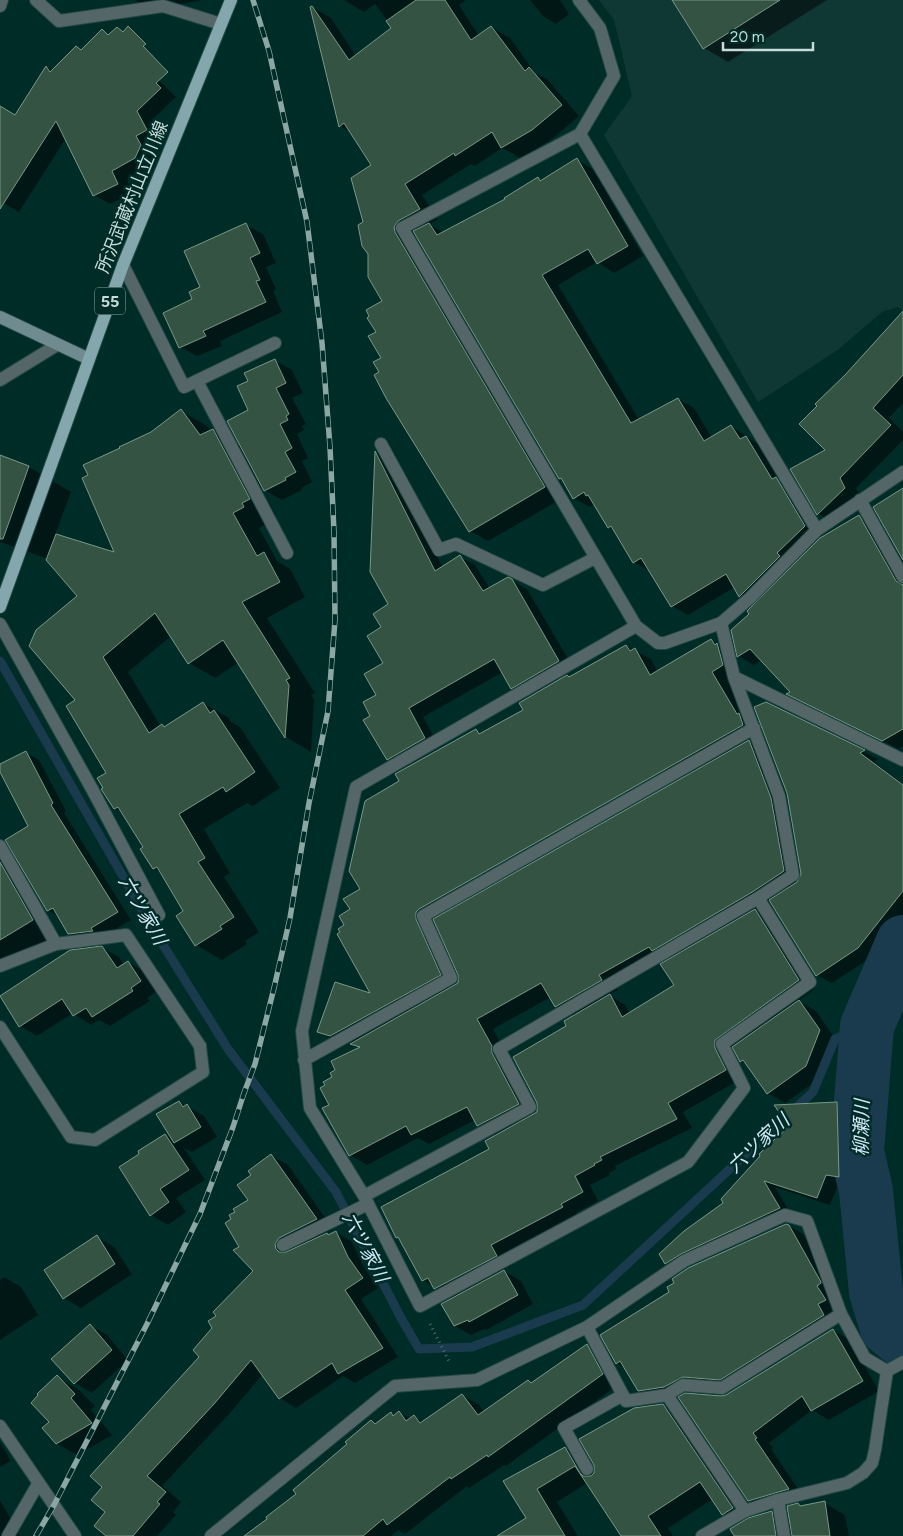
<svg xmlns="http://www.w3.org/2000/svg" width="903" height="1536" font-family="Figtree,'Noto Sans JP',sans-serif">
<rect width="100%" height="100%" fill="#002c28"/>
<!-- built -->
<path fill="#0f3834" d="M599 0H903V311L898 307 882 312 839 349 758 402 604 135 632 96 614 20Z"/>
<!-- shadow -->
<path fill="#0007" fill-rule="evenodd" d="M135 0H202L152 10Z
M344 0H466L459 5 479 36 491 27 510 38 535 73 547 79 579 116 551 140 520 158 502 148 475 166 471 164 422 195 438 220 429 224 444 233 507 200 538 179 541 181 577 160 593 169 643 256 614 273 597 262 558 285 639 420 678 399 694 408 712 438 731 426 762 447 792 488 821 536 793 563 795 566 861 519 876 528 903 576V746L899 749 804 702 792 693 762 660 754 665 739 656 750 615 755 605 740 596 735 587 688 615 672 606 650 571 634 562 615 531 609 527 595 504 590 507 574 498 564 481 560 478 416 233 412 238 563 498 488 541 470 531 381 373 383 358 377 333 384 301 369 254 364 222 373 165 352 133 340 126 312 7 331 18 356 56 393 28 375 4 364 12Z
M530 0H560L569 14 556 24 543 16Z
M673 0H827L728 62 704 48Z
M102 31 118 40 176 97 152 120 162 140 151 145 156 154 151 167 127 180 133 193 110 204 94 195 66 138 19 212 0 201V142L47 67 53 71 76 47 82 51Z
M246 225 263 234 276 263 266 267 276 289 273 291 282 312 220 341 222 346 197 356 180 347 201 287Z
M903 322V403L889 418 903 432V440L856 488 861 498 835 523 818 514 827 450Z
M275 361 292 370 303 393 292 398 306 424 302 426 304 430 297 434 308 458 302 461 312 482 301 488 302 490 282 500 261 488 275 514 267 518 269 522 259 528 277 561 290 569 305 597 267 618 315 693 311 695 314 700 311 752 286 737 239 662 215 678 189 663 171 636 128 672 161 727 166 728 203 703 229 718 231 722 240 727 280 788 253 806 247 803 204 829 230 873 224 877 259 932 245 941 247 944 222 960 196 945 185 911 162 873 154 868 144 847 124 813 115 808 108 773 77 701 79 596 48 559 0 542V457L29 467 71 492 55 535 116 554 152 433 181 411 207 426 211 431 213 430 242 447 250 411V382Z
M376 453 389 461 443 568 460 557 475 565 490 589 508 579 527 589 574 669 527 696 512 688 503 672 423 717 439 746 403 768 388 759 372 716 385 663 383 628 390 604Z
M711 640 733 653 738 675 727 681 759 734 747 740 766 751 788 809 800 879 802 874 788 793 766 703 878 759 874 762 903 784V917L873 956 832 983 817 975 771 901 754 910 771 920 814 989 798 1001 816 1011 836 1040 823 1076 785 1103 768 1093 748 1065 741 1061 734 1047 730 1049 741 1079 683 1112 692 1128 615 1166 616 1169 609 1173 610 1175 590 1185 598 1201 576 1213 578 1216 506 1254 512 1265 502 1270 521 1281 533 1304 486 1330 484 1329 471 1335 455 1326 453 1299 423 1280 401 1239 397 1237 491 1149 496 1136 478 1125 475 1120 429 1144 418 1138 367 1165 350 1155 330 1105 334 1078 337 1071 360 1048 350 1042 346 1045 335 1041 319 1032 373 996 346 925 362 890 401 781 476 731 482 734 524 710 570 678 626 646 651 659 658 672ZM667 768 685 778 456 984 437 943 421 934 394 914ZM665 957 670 960 675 985 630 1014 625 1005 609 995 618 990 615 985ZM551 997 556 1006 574 1016 568 1026 538 1103 539 1108 535 1114 508 1063V1057L493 1029Z
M25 752 39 760 66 811 64 813 131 920 104 936 83 941 69 933 60 917 48 910 29 826 0 770V765Z
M0 857 57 934 0 969Z
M102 948 119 957 124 965 128 962 145 972 157 991 147 998 150 1001 110 1026 99 1020 91 1025 73 1013 37 1036 20 1026 1 997 70 952Z
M179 1102 204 1116 217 1137 192 1152 184 1148 205 1180 176 1198 186 1212 168 1225 151 1215 165 1135 173 1139Z
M836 1104 849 1111 852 1184 839 1182 830 1205 775 1187 792 1216 694 1261 678 1271 666 1264 725 1203Z
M272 1156 288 1165 333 1229 325 1233 329 1236 336 1232 352 1242 364 1267 378 1288 361 1299 398 1357 355 1383 343 1376 296 1408 280 1398 263 1374 230 1413 162 1486 181 1502 173 1512 176 1515 157 1536H107V1512L200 1357 218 1317 255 1271 240 1247 233 1219 250 1200 253 1176Z
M789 1226 803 1234 835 1291 839 1309 735 1387 698 1384 679 1395 654 1398 639 1390 626 1369 617 1363Z
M97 1237 114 1247 132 1274 81 1308 64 1298Z
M4 1277 21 1287 38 1315 0 1340V1280Z
M90 1326 107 1335 128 1360 92 1393 75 1383Z
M833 1330 850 1340 879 1391 829 1420 812 1410 769 1443 773 1448 771 1449 805 1499 766 1510 749 1500 721 1397 727 1396Z
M587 1346 604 1356 619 1384 506 1466 504 1465 469 1488 467 1486 405 1534 398 1530 391 1536H246L298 1494 371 1421 376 1424 391 1413 395 1416 399 1413 411 1419 414 1417 424 1422 462 1395 479 1405 484 1412 532 1384Z
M57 1377 78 1389 95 1406 91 1410 112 1435 77 1455 56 1443Z
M663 1405 684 1417 751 1517 729 1504 727 1506 750 1519 771 1512 791 1524 798 1505 801 1507 824 1503 845 1515 849 1536H728L735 1532 741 1524 723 1514 713 1499 668 1528 673 1536H623L587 1483 557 1502 578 1536H499L528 1519 505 1482 565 1448 586 1460 595 1477Z
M0 1442 11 1461 0 1467Z
M0 1500 20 1536H0Z"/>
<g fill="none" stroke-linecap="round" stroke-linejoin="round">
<!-- stream -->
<path stroke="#1a3b4d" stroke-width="9" d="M0 661 153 929 228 1049 336 1192 401 1318 419 1349 472 1347 583 1305 813 1092 835 1039 867 1026"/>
<!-- river -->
<path stroke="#1a3b4d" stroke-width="54" d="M903 942 867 1026 857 1151 866 1191 876 1292 887 1328 903 1341"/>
</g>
<!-- building -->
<path fill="#345343" stroke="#779986" d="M416 0H445L471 40 491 26 525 71 529 67 562 105 532 130 501 148 492 132 455 156 454 153 405 184 420 209 398 221 394 227 395 232 545 487 469 532 386 398 374 375 379 372 373 362 381 358 368 336 376 332 367 318 369 316 366 310 382 301 368 277V254L362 246 358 225 363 222 351 178 371 165 344 123 339 127 310 7 312 6 349 60 391 28 386 21Z
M672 0H780L703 49Z
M128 26 146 44 143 46 168 72 156 83 161 88 137 111 147 130 136 136 141 145 135 158 112 171 118 184 93 196 56 121 0 209V106L15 115 46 66 50 72 76 46 81 50 102 29 108 35 117 27 123 32Z
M577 158 628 246 597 264 588 249 542 275 631 423 678 398 704 441 731 425 740 439 746 436 772 479 776 477 805 526 777 553 780 556 739 597 726 574 671 607 641 558 633 563 611 526 608 528 588 495 586 496 584 492 573 499 561 478 559 479 413 231 429 223 437 235 505 199 504 198 538 177 540 181Z
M246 223 260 253 250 258 260 280 256 281 266 302 203 331 206 336 179 348 163 313 192 299 189 292 200 287 184 251Z
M903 311V375L873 408 891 425 840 478 845 488 817 515 790 469 825 450 799 424 817 406 815 404 845 375Z
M275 359 286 383 276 388 289 414 286 416 288 420 280 424 292 448 285 452 296 472 285 478 286 480 264 491 227 421 248 410 237 386 248 381 244 373Z
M181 409 200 435 213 429 250 499 242 503 244 507 233 513 257 556 264 552 280 582 242 602 290 678 286 680 289 685 285 738 223 640 188 664 155 613 103 657 149 733 162 724 164 727 203 702 210 713 214 710 255 772 226 792 223 787 179 814 205 858 198 862 234 917 220 926 222 929 195 946 176 916 183 911 157 867 153 869 140 849 143 847 118 807 114 809 101 789 103 788 97 778 106 773 66 706 75 700 29 646 36 630 77 596 46 560 56 534 114 552 82 478 88 475 83 465 120 448 119 447 151 432Z
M375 451 435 571 460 555 483 591 508 577 512 579 559 661 511 689 494 659 409 708 425 738 387 760 363 720 370 716 363 702 376 695 364 674 383 663 367 636 381 627 373 614 388 604 370 572Z
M0 455 29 466 3 539H0Z
M903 488V560L873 507Z
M859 515 896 581 903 585V729L882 741 786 694 790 692 750 649 737 657 731 630 749 614 747 611 820 538Z
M711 639 715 645 717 643 723 665 712 672 737 714 739 713 743 725 419 909 416 912V919L441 975 330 1036 317 1032 335 982 370 993 337 934 340 932 338 929 344 925 339 916 350 909 343 899 360 889 349 871 365 801 399 781 395 774 476 729 479 734 523 710 519 703 567 675 569 677 626 645 630 651 635 648 650 675Z
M766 702 865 750 860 753 903 785V891L858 948 816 976 769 900 797 882 801 874 787 793 754 707Z
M749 740 771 798 784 871 754 891 652 951 649 947 599 975 602 980 555 1007 541 983 477 1019 492 1046V1053L519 1104 477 1126 467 1107 411 1135 406 1126 349 1156 322 1108 329 1105 320 1088 325 1085 323 1082 332 1077 330 1073 335 1070 331 1061 360 1047 350 1044 458 983V975L433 919Z
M26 751 53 803 51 805 118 912 91 928 93 931 68 934 53 908 47 911 5 840 28 826 0 772V764Z
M0 862 33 920 0 940Z
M755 909 799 980 715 1040V1048L726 1070 668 1103 677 1119 600 1157 602 1160 594 1164 595 1165 575 1176 583 1192 561 1204 563 1207 491 1245 497 1256 434 1289 428 1278 422 1281 398 1237 396 1238 381 1207 489 1149 485 1141 537 1112V1103L513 1057 566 1026 564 1021 610 994 622 1017 674 985 660 964Z
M102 946 117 968 128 961 141 981 131 988 133 991 92 1017 86 1008 73 1016 62 999 19 1027 0 996 70 950Z
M799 1000 820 1030 806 1066 767 1094 743 1060 740 1062 732 1047Z
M179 1101 183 1107 187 1104 201 1127 174 1143 156 1114Z
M837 1102 839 1177 826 1175 817 1198 764 1181 780 1208 681 1254 665 1264 659 1254 684 1231 723 1203 721 1199 760 1156 759 1154 789 1126 774 1105Z
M165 1134 189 1170 160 1189 169 1202 150 1216 119 1167 139 1154 138 1151Z
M271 1154 317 1219 279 1238 275 1244 276 1249 279 1252H286L327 1233 328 1235 336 1231 348 1257 363 1278 345 1290 383 1348 338 1374 332 1363 279 1399 251 1360 214 1404 147 1476 166 1492 157 1502 160 1504 133 1536H106L94 1526 105 1512 91 1500 102 1487 90 1476 199 1357 193 1350 212 1328 208 1321 216 1316 213 1312 253 1271 233 1250 239 1247 225 1223 231 1219 229 1215 235 1212 233 1209 248 1200 237 1185 251 1175 248 1171Z
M786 1224 789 1225 821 1282V1283L817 1286 826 1300 818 1304 824 1315 720 1380 683 1377 664 1387 638 1391 620 1361 616 1364 600 1335 669 1292 667 1287 674 1283 672 1279 688 1268Z
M97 1235 115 1264 63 1299 44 1270Z
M504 1270 518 1295 469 1322 468 1320 454 1326 441 1304Z
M90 1324 112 1350 74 1384 51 1359Z
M833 1329 863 1381 811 1411 802 1396 753 1433 757 1438 755 1439 789 1489 748 1501 678 1397 685 1393 721 1396 726 1395Z
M587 1344 603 1374 488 1457 487 1455 451 1479 450 1477 387 1525 383 1519 363 1536H244L267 1519 266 1517 296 1494 293 1490 347 1444 345 1442 371 1420 375 1424 391 1412 393 1416 399 1411 406 1421 414 1415 420 1423 462 1394 478 1415 528 1380 531 1383Z
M57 1375 75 1394 71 1398 92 1423 56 1444 42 1428 49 1422 31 1403 38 1395 37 1394Z
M663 1404 733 1508 722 1515 700 1482 648 1516 661 1536H621L575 1466 537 1489 565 1536H497L526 1518 503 1481 565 1447 580 1473 583 1476H591L594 1473V1465L579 1439 634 1408Z
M825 1501 830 1536H792L787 1506 798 1503 800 1506Z
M772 1511 776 1536H734L730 1529 748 1518Z"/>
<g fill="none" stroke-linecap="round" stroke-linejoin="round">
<defs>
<path id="lane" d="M197 381 287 553
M0 624 92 789 159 915
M0 846 56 944
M0 1027 71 1137 95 1140 203 1072 200 1046
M283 1245 368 1204
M587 1327 626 1401 667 1395 683 1385 722 1388 841 1314
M667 1395 745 1511 778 1500 847 1483 863 1473 872 1463 875 1450 887 1371 903 1362
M587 1469 564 1428 623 1395
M778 1500 784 1536"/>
<path id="street" d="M36 0 59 21 163 6 221 24
M579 0 600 28 614 76 580 134 817 530
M0 6 2 0
M580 134 402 228 636 626 658 643H665L721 623 750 598 817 530 903 472
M123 265 184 387 275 343
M0 380 57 345
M381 444 439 550 456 544 543 585 595 558
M860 500 903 577
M636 626 356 787 302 1031 310 1108 364 1196 420 1306 688 1162 744 1088 722 1044 810 982 758 898
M734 677 903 760
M0 966 56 944 126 935 200 1046
M304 1060 451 978 423 916 754 728
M364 1196 530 1107 499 1049 758 898 793 875 779 796 734 677 721 623
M0 1426 75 1536
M8 1536 38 1484
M211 1536 395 1386 477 1380 587 1327 684 1261 785 1215 807 1221 841 1314 865 1358 887 1371
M702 1536 745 1511"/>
<path id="secondary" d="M0 317 89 359"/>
<path id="primary" d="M0 607 123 265 231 0"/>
</defs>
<!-- lane casing -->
<use href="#lane" stroke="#204844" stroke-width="14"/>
<!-- street casing -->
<use href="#street" stroke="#204844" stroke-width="14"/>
<!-- secondary casing -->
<use href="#secondary" stroke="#204844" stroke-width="14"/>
<!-- primary casing -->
<use href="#primary" stroke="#204844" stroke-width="14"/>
<!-- path -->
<path stroke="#4c6f6c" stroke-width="3" stroke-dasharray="1 4" stroke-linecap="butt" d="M430 1324 449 1361"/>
<!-- lane -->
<use href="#lane" stroke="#556669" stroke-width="12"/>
<!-- street -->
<use href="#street" stroke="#556669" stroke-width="12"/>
<!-- secondary -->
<use href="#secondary" stroke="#6f8b90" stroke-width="12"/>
<!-- primary -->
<use href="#primary" stroke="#83a7ad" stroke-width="12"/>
<defs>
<path id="rail" d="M36 1536 54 1505 147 1324 200 1214 233 1127 244 1093 255 1064 274 988 290 918 309 803 328 711 335 620 334 532 330 447 322 343 307 222 269 51 253 0"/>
</defs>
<!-- rail casing -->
<use href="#rail" stroke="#8ba7a4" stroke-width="5.5"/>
<!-- rail -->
<use href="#rail" stroke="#002c28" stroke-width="4" stroke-dasharray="11" stroke-linecap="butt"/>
</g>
<g text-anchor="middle" stroke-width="5" stroke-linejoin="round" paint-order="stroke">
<!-- shield labels -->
<rect fill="#002c28" stroke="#8ba7a4" stroke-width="1" x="95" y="287.5" width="30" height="27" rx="4"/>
<g font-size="16" font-weight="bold" fill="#c7dcd9">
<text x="110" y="307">55</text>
</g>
<!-- street labels -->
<g font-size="18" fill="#c7dcd9" stroke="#002c28">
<text transform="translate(132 197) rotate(-68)" y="6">所沢武蔵村山立川線</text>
</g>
<!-- water labels -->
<g font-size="19" font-style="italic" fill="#d1e8f6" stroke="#002c28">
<text transform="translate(143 910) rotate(60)" y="7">六ツ家川</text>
<text transform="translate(861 1128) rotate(-89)" y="7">柳瀬川</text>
<text transform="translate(758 1143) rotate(-43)" y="7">六ツ家川</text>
<text transform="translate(366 1247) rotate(62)" y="7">六ツ家川</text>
</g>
</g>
<!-- scale -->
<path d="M723 42v8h90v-8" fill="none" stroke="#c7dcd9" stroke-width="2.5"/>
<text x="730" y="42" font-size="15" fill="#c7dcd9" stroke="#002c28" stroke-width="4" paint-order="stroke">20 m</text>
</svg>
